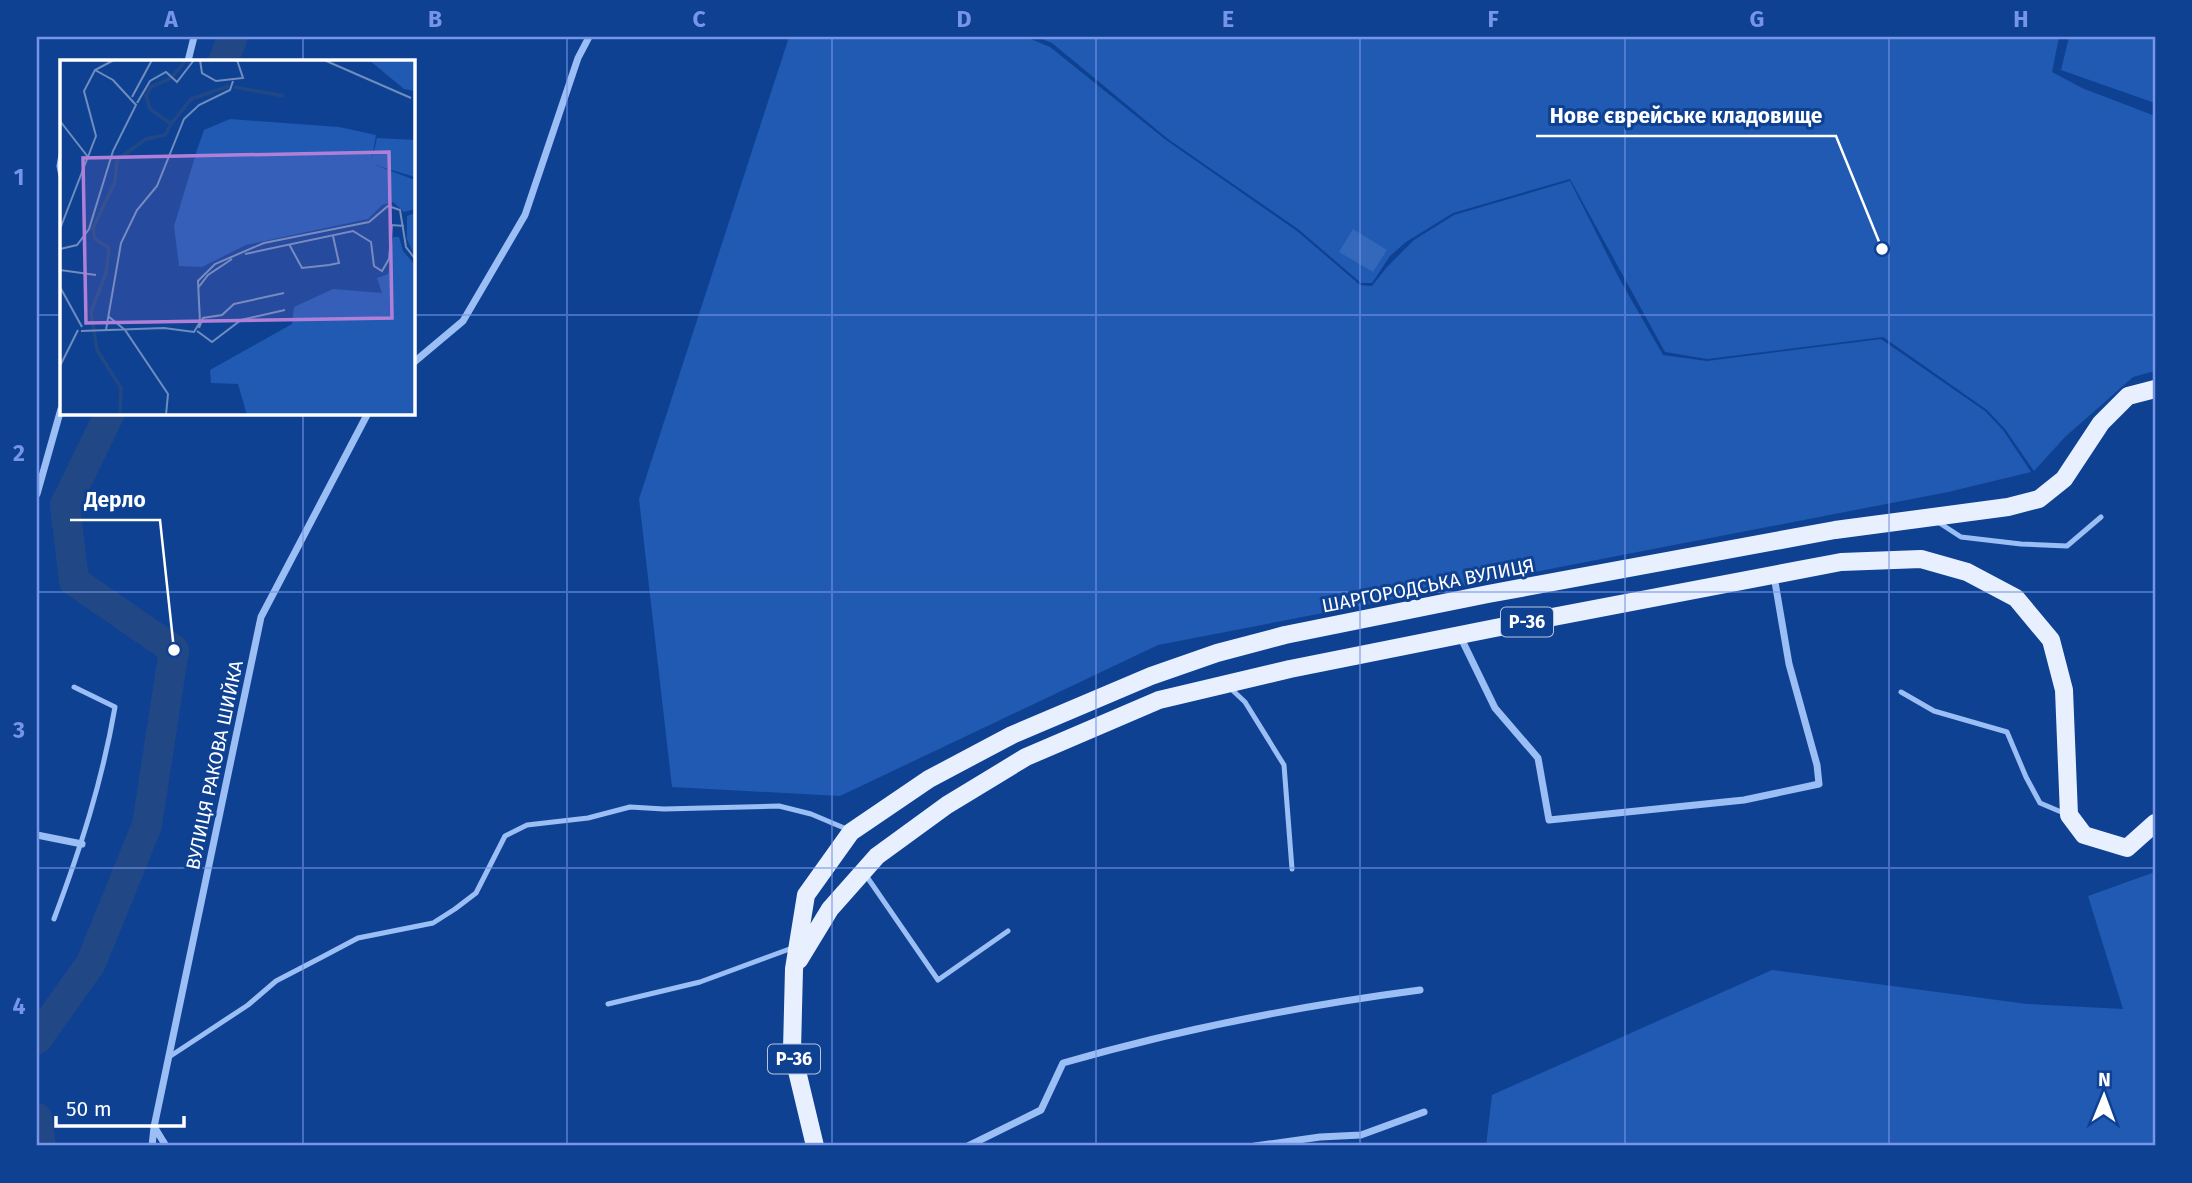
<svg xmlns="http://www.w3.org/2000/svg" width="2192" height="1183" font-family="'Fira Sans',sans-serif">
<rect width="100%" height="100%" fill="#0f4193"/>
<!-- green -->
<path fill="#205ab3" d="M789 37H1026L1050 47 1166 140 1297 231 1360 285 1372 286 1387 267 1414 240 1454 215 1570 181 1620 280 1663 355 1707 361 1881 339 1985 411 2003 430 2031 472 1948 492 1158 645 840 796 672 787 639 499Z
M1037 37H2059L2052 72 2082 88 2155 116V371L2133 377 2065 437 2034 471 2005 429 1987 410 1883 337 1707 359 1665 352 1570 179 1453 213 1406 242 1390 256 1372 283H1361L1298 229 1168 139 1052 43Z
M2069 37H2155V103L2061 70Z
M2155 872V1146H1486L1492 1095 1772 970 2027 1004 2123 1009 2088 896Z"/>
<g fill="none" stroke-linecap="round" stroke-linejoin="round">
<!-- river -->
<path stroke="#214885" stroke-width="30" d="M223 61 233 37
M37 1039 91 963 147 825 174 650 74 581 65 505 110 413
M37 1118 41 1146"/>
</g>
<!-- building -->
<path fill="#3368bb" d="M1353 229 1387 250 1373 272 1339 252Z"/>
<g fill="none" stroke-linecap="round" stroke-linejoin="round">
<!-- lane -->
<path stroke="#9bbef4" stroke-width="5" d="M61 155 59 166 61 176
M1938 522 1961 537 2021 544 2067 546 2101 517
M1229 687 1245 702 1284 765 1292 869
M1901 692 1934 711 2007 732 2026 777 2040 803 2066 814
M865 874 938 980 1008 931
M54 919C81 847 102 782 115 707L74 687
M608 1004 700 982 795 947
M169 1057 248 1005 276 981 324 956 358 938 433 923 455 909 476 893 505 836 527 825 588 818 630 807 664 809 779 806 811 814 849 830"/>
<!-- street -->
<path stroke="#9bbef4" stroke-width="7" d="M188 61 194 37
M413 363 463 321 525 215 578 58 589 37
M37 494 61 409
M1460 636 1495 708 1538 758 1549 820 1744 800 1819 784 1817 765 1789 664 1774 576
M37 835 82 844
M155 1128 166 1146
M152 1146 154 1127 261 617 368 413
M968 1146 1041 1110 1063 1063C1180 1029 1299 1006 1420 990
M1255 1146 1320 1137 1361 1135 1424 1112"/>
<!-- primary -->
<path stroke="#e8f0ff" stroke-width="18" d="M799 960 830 909 877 856 947 805 1026 757 1159 700 1290 669 1495 628 1841 562 1921 559 1967 572 2016 598 2051 640 2064 690 2069 815 2084 835 2127 848 2155 823
M815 1146 792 1050 794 969 806 895 851 832 929 779 1012 735 1151 676 1217 653 1285 635 1488 594 1835 530 2008 507 2039 499 2064 479 2101 423 2128 396 2155 389"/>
</g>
<!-- grid -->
<path fill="none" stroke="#7795e8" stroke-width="2" stroke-opacity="0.55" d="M303 37V61M567 37V1146M832 37V1146M1096 37V1146M1360 37V1146M1625 37V1146M1889 37V1146M37 315H61M413 315H2155M303 413V1146M37 592H2155M37 868H2155"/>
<g text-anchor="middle" stroke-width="6" stroke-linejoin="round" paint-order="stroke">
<!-- shield labels -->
<g fill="#0f4193" stroke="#b7c6df" stroke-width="2">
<rect x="1501" y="607.5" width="52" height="29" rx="5"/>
<rect x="768" y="1044.5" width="52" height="29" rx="5"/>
</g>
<g font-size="18" font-weight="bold" fill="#fff">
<text x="1527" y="628">Р-36</text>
<text x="794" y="1065">Р-36</text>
</g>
<!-- street labels -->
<g font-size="19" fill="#fff" stroke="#0f4193">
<text transform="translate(1428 585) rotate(-11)" y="7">ШАРГОРОДСЬКА ВУЛИЦЯ</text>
<text transform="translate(214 765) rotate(-78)" y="7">ВУЛИЦЯ РАКОВА ШИЙКА</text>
</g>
</g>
<!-- overview -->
<g transform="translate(60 60)">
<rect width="355" height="355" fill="#0f4193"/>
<path d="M309 0H355V31L344 29ZM170 59 279 67 316 75 311 103 317 78 355 80V117L312 104 355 120V149L344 152 333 142 322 145 308 159 186 185 142 207 119 206 114 166 137 90 144 70ZM355 153V197L347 179V156ZM333 177H339L343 191 355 205V355H187L178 324 151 323 150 310 232 264 234 247 273 229 322 233 317 218 328 214Z" fill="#205ab3"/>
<path fill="none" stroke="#214885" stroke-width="3.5" d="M174 27 224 36M111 64 131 39 169 26M60 355 61 328 37 290 31 252 46 213 49 188 35 179 33 168 55 122 57 100 86 79 105 75 111 64 90 49 86 35 91 27 111 18 126 0"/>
<path fill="none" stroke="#6f8dbe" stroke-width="2" d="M140 0 142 13 156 21 183 18 177 0M264 0 351 38M72 37 92 0M77 43 90 21 106 12 117 22 134 0M0 61 28 97M0 169 36 76 24 31 35 10 54 0M229 184 242 208 269 205 279 203 273 176M0 189 17 185 29 169 53 91 76 45 53 20 35 10M185 194 293 171 311 182 314 206 322 211 329 199 332 165 344 166M0 210 36 215M0 227 22 267M138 228 148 215 172 199M48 256 65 270 108 334 106 355M139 268 143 258 162 255 174 244 224 233M46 270 61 183 77 150 97 126 124 59 139 45 170 30 173 21M21 271 104 268 134 272 140 262 138 221 155 204 204 183 309 162 328 146 340 150 346 187 356 200M137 271 152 282 181 260 225 250M0 306 18 270"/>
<path fill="#b080d9" fill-opacity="0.15" stroke="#b080d9" stroke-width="3.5" d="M329 92 332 258 26 263 23 98Z"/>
<rect width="355" height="355" fill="none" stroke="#fff" stroke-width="3.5"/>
</g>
<!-- callouts -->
<path fill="none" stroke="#fff" stroke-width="2.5" d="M1882 249L1836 136H1536M174 650L160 520H70"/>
<g fill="#fff" stroke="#0f4193" stroke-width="2.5">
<circle cx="1882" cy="249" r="7"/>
<circle cx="174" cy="650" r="7"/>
</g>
<g font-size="21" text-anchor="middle" font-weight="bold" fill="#fff" stroke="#0f4193" stroke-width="6" stroke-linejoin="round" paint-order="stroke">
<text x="1686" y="123">Нове єврейське кладовище</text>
<text x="115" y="507">Дерло</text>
</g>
<!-- border -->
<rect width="2192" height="1183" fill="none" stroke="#0f4193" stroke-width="77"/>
<!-- north arrow -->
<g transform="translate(2104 1096) rotate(1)" stroke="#0f4193" stroke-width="5" paint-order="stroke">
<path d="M0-5L12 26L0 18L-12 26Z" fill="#ffffff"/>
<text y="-10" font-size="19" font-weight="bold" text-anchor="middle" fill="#ffffff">N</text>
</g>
<!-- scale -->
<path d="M56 1116v10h128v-10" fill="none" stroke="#ffffff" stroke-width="3.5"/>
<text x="66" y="1116" font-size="21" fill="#ffffff" stroke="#0f4193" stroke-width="5" paint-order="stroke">50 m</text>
<rect x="38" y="38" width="2116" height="1106" fill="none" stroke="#7795e8" stroke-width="2.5"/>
<g font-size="23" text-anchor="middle" font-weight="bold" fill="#7795e8">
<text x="171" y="27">A</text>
<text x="435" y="27">B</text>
<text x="699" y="27">C</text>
<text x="964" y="27">D</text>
<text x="1228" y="27">E</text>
<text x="1493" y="27">F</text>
<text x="1757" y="27">G</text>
<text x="2021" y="27">H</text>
<text x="19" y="185">1</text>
<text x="19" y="461">2</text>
<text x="19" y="738">3</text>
<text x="19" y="1014">4</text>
</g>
</svg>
